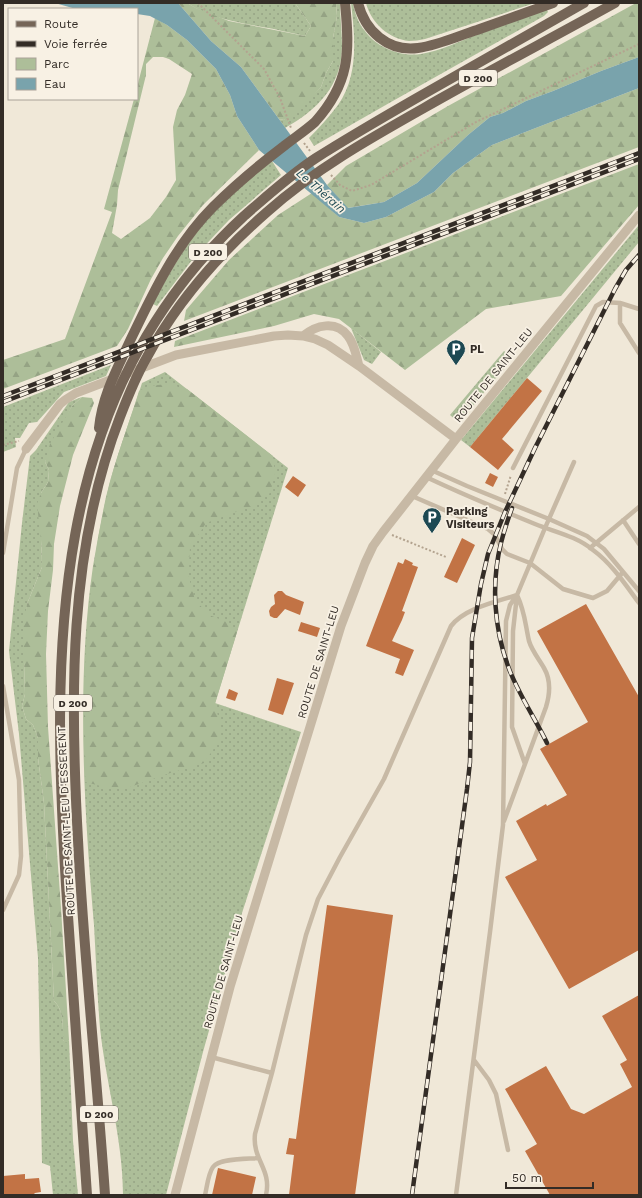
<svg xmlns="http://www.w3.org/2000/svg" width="642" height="1198" font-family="'Work Sans',sans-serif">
<defs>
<pattern id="green-dots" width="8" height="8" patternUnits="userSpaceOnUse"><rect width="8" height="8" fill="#adbe99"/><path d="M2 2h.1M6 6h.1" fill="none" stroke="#95a384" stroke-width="1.8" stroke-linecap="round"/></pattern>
<pattern id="forest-firs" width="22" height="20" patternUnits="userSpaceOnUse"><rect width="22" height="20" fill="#adbe99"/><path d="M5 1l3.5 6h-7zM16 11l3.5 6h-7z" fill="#95a384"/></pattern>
</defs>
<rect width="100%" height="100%" fill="#f0e8d8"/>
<!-- green -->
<path fill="url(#green-dots)" d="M187 3H295L311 26 305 36C290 33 276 29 262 27 236 22 210 18 187 3Z
M336 3H340C340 17 342 32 342 46 342 86 317 110 285 128L279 119 284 120 321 87 326 73 333 61V38L337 16Z
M351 3H353C355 13 358 23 365 31 377 48 401 57 421 54 440 51 458 42 476 35 498 27 520 19 542 11L547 10 548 12 544 16 391 102 314 146 309 138C319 128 329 117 338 105 359 75 355 37 351 3Z
M366 3H535L425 39C420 40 414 41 409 41 389 39 371 23 366 3Z
M272 161 281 175 229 220 195 256 157 306 153 304C170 270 190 238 216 209 233 192 253 176 272 161Z
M639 225V242L470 447 461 440Z
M351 328 381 352 372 364 364 360Z
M504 351 513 357 459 423 450 415Z
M111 365 106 376 64 392 37 422 29 423 20 438H15L16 447 3 452V407Z
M165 372 288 468 215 703 301 732 242 913 203 1052 166 1195H123C123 1139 106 1084 100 1028 97 993 96 959 94 925 84 808 76 682 93 566 97 543 101 520 106 497 115 459 130 421 142 383Z
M82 397 72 406 45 462 49 470 48 482 41 493 42 567 27 604 24 658 25 694 22 706 26 719 33 725 38 738V758L44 803 54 1001C64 1010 63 1027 63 1040L66 1042 69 1040 73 1141 78 1195H53L50 1166 42 1163 38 958 19 734 9 651 22 523 30 456 36 450 69 402Z"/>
<!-- forest -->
<path fill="url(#forest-firs)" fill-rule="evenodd" d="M178 3H187L196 8 229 21 305 36 311 26 295 3H336L337 16 333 38V61L326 73 321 87 311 97 296 114 284 120 279 119 241 67 211 41Z
M636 3H639V57L601 71 553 91 526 101 503 113 490 117 468 135 417 183 384 202 347 208 327 185 346 166 448 106Z
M155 18 167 25 187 40 216 69 230 95 237 116 259 150 203 205 178 236 163 258 151 279 128 329 117 346 3 389V360L65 339 112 212 104 209 134 99H137V87ZM153 57H163L169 59 192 74 185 95 177 110 173 127 176 180 166 197 150 218 121 239 112 233 117 205 118 190 146 75V64Z
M639 88V147L184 321 186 310 229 260 278 215 312 193 339 217 364 223 386 217 434 192 453 173 492 145Z
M639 164V205L561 296 486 309 405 370 339 319 314 314 274 326 174 347 175 341Z
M168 384 187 389 273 456 275 474 270 493 252 506 206 523 190 548 188 574 195 600 209 615 227 622 237 632 215 704 219 720V741L204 763 167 774 130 787H105L85 782C82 687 85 592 106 499 114 462 128 427 139 391L148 386Z
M82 397 92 398 94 403 73 455 60 506 54 544 53 570 48 611 46 654 48 727 61 908 69 1040 66 1043 63 1040C63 1028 64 1010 54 1001L44 803 38 758V738L33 725 26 719 22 706 25 694 23 627 27 604 42 567V549L37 504 41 493 48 482 49 470 45 462 50 444 72 406Z"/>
<!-- water -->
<path fill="#79a3ac" d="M55 3H178L211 41 241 67 327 185 348 208 384 202 417 183 468 135 490 117 503 113 526 101 553 91 601 71 639 57V88L492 145 453 173 434 192 386 217 364 223 339 217 259 150 237 116 230 95 216 69 187 40 167 25 150 16 137 14V9H76Z"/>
<!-- building -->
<path fill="#c27345" d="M527 378 542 391 502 439 514 450 498 470 470 447Z
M490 473 498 477 493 487 485 483Z
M293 476 306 485 298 497 285 487Z
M462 538 475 545 457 583 444 577Z
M405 559 413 563 412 565 418 567 402 611 405 612 402 620 392 641 414 650 403 676 395 673 400 659 366 646 398 562 403 564Z
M278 591H282L286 595 304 602 300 615 285 609 277 618H274L270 616 269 611 271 607 275 604 274 595Z
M586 604 639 697V950L569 989 505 877 537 860 516 821 546 804 547 806 567 795 540 749 588 722 537 631Z
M301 622 320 628 317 637 298 631Z
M277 678 294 683 283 715 268 710Z
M229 689 238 693 235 701 226 698Z
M327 905 393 915 355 1195H289L294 1155 286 1154 289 1138 296 1139Z
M639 995V1195H550L525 1151 537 1144 505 1089 546 1066 571 1109 584 1114 632 1087 620 1064 627 1060 602 1016Z
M218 1168 256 1177 252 1195H212Z
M25 1174V1179L39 1178 41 1192 35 1193 33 1195H3V1176Z"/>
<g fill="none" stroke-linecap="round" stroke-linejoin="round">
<!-- path -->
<path stroke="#b3a38f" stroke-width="2" stroke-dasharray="2 2" stroke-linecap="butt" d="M198 3 264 69 280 98 291 128
M304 143 310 151
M331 175 340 185 352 191 371 185 476 122 639 44
M3 445 19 441
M505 494 511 475
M392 535 446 557"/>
<!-- service -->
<path stroke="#c7b9a5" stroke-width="4.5" d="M620 303 639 309
M513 468 596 306 603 302 620 303V323L639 353
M431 470 467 486 549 519 587 536 604 549 639 591
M426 477C462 494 498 509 535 524 555 532 576 536 593 550 612 564 625 584 639 603
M412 496 488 529 495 535 502 549 507 554 530 563 563 589 593 598 607 591 623 572
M623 520 639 544
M590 548 639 507
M3 553 17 468 26 449
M3 686 19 780 21 856 19 875 3 910
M525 764 512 727 513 631 517 595 545 528 574 462
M504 821 546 707C550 694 551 680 544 668 539 659 532 651 529 641 525 623 525 612 517 595
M211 1057 272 1073
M474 1060 489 1080 496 1094 508 1150
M205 1195C207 1187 208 1174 213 1167 219 1158 248 1159 258 1158
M266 1195C272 1169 252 1160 255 1134L272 1073 306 935 318 899 340 857 384 779 451 626C465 608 496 602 517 595
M456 1195 490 932 503 825 506 621 510 605 516 596"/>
<!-- minor -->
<path stroke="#c7b9a5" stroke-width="9" d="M303 336C316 325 336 320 348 336 355 345 356 356 359 366
M26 449 60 404 65 400 76 393 176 355 274 336 288 335 303 336 315 339 328 345 359 366 456 439
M175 1195 230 987 341 626 365 563 373 546 383 532 456 439 639 215"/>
<!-- primary -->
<path stroke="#756557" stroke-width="10" d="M358 3C365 31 388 52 418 48 439 45 458 36 477 30 502 21 528 12 553 3
M99 428C102 397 116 371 129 343 152 295 175 245 213 207 235 185 259 165 284 146 294 138 305 131 315 122 350 83 350 52 345 3
M87 1195C80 1097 73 999 67 901 51 654 46 398 244 216 267 196 290 175 316 158 349 137 382 118 415 99 472 67 528 35 584 3
M105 1195C97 1076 84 959 78 840 70 698 68 551 120 417 128 396 136 376 147 357 177 302 220 253 267 212 314 170 369 139 424 108 487 72 552 38 615 3"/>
<defs>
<path id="rail" d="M3 396 639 153
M3 402 639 159
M512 508C508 519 504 531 501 543 491 583 494 628 508 666 517 692 535 718 547 743
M412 1195 467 789 470 762 472 638 481 584 488 554 505 512 535 448 615 289 626 270 639 255"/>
</defs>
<!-- rail casing -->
<use href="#rail" stroke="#332c26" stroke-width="4.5"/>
<!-- rail -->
<use href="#rail" stroke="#f8f1e4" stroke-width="3" stroke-dasharray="9" stroke-linecap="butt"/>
</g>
<!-- icons -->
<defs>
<symbol id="parking-pin" viewBox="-11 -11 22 30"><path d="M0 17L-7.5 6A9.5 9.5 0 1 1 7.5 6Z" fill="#1d4953" stroke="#f8f1e4"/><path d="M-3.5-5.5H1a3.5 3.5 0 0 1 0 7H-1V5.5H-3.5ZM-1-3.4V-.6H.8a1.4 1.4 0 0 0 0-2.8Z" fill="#fff"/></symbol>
</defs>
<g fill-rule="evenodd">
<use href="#parking-pin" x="445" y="338" width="22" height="30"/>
<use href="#parking-pin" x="421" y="506" width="22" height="30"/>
</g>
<g text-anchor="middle" stroke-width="3.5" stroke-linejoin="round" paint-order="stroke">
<!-- shield labels -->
<g fill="#f8f1e4" stroke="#6e675f" stroke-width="1">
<rect x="459" y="70" width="38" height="16" rx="3"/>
<rect x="189" y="244" width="38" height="16" rx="3"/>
<rect x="54" y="695" width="38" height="16" rx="3"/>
<rect x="80" y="1106" width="38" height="16" rx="3"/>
</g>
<g font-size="10" font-weight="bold" fill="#332c26">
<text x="478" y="82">D 200</text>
<text x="208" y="256">D 200</text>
<text x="73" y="707">D 200</text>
<text x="99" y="1118">D 200</text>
</g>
<!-- poi labels -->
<g font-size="11" font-weight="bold" fill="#332c26" stroke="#f8f1e4" text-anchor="start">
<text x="470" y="353">PL</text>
<text x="446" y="515">Parking<tspan x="446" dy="13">Visiteurs</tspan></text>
</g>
<!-- street labels -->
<g font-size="11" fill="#332c26" stroke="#f8f1e4">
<text transform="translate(493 375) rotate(-51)" y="4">ROUTE DE SAINT-LEU</text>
<text transform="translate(318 662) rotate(-73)" y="4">ROUTE DE SAINT-LEU</text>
<text transform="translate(66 821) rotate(-93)" y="4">ROUTE DE SAINT-LEU D'ESSERENT</text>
<text transform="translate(223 972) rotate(-74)" y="4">ROUTE DE SAINT-LEU</text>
</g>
<!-- water labels -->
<g font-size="12" font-style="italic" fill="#1d4953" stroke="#f8f1e4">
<text transform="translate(321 191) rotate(41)" y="4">Le Thérain</text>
</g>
</g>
<!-- border -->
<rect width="642" height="1198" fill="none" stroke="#332c26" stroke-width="8"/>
<!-- legend -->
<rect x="8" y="8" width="130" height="92" fill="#f8f1e4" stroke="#a9a298"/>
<rect x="16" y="21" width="20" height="6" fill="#756557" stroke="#a9a298"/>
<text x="44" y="28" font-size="12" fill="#332c26">Route</text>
<rect x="16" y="41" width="20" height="6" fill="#332c26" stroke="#a9a298"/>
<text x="44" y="48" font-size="12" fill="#332c26">Voie ferrée</text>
<rect x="16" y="58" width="20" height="12" fill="#adbe99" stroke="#a9a298"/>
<text x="44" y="68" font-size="12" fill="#332c26">Parc</text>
<rect x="16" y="78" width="20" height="12" fill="#79a3ac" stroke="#a9a298"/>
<text x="44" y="88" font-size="12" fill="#332c26">Eau</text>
<!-- scale -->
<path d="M506 1182v6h87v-6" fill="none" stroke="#332c26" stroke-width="2"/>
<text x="512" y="1182" font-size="12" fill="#332c26" stroke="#f8f1e4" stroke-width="3" paint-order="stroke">50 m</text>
</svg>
